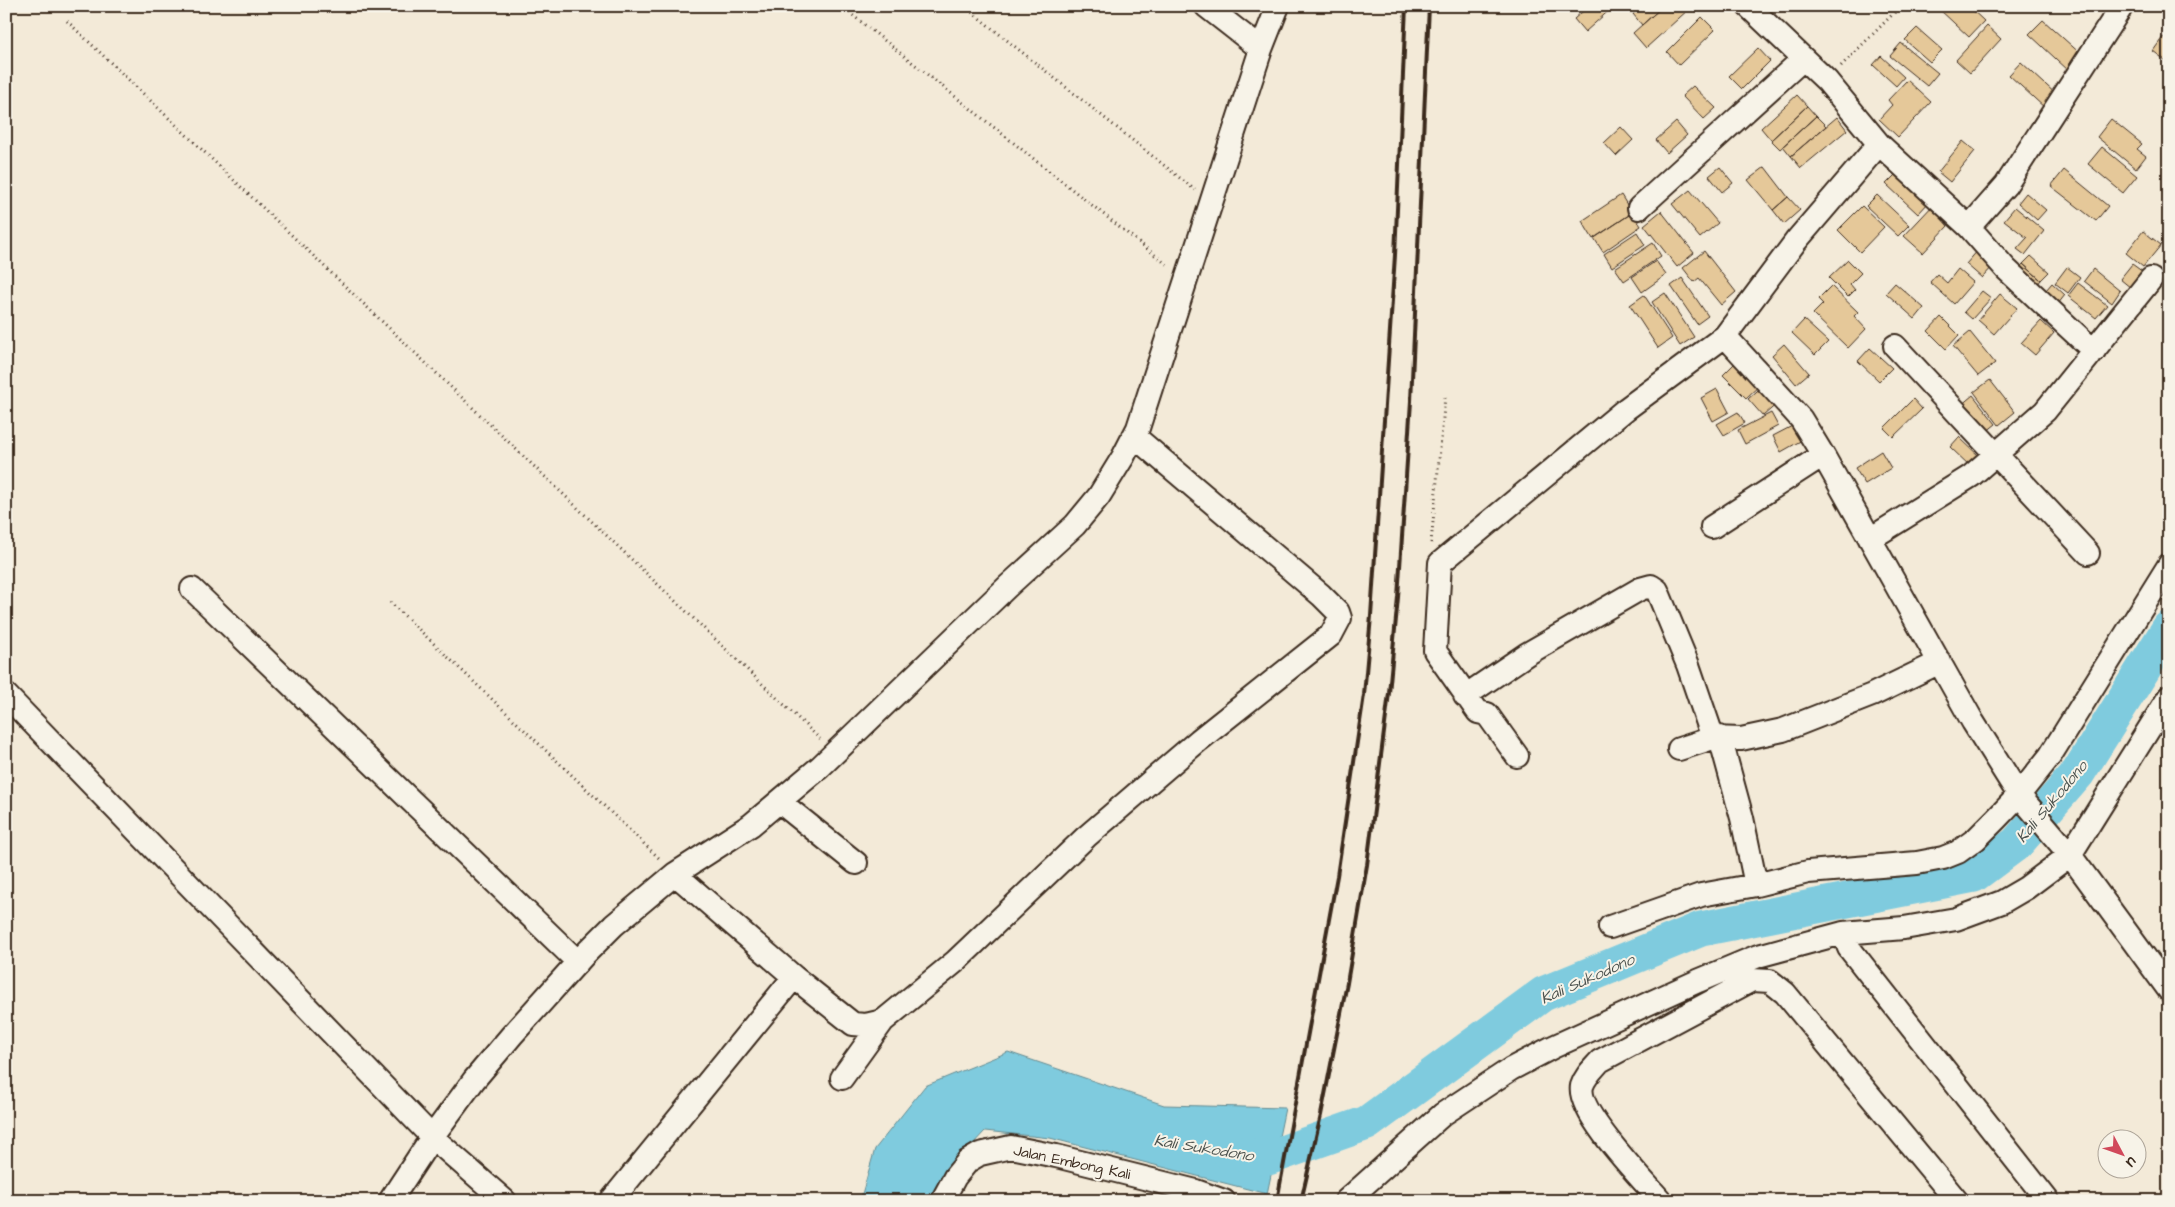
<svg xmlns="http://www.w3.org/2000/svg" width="2175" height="1207" font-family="'Architects Daughter',sans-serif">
<rect width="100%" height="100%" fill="#f3ead8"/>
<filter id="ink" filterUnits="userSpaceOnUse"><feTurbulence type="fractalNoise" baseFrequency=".02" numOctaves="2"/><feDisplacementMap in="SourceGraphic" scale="10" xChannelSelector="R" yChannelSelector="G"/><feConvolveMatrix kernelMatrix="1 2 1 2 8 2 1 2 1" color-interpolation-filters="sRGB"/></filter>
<g filter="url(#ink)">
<!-- water -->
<path fill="#7fcbde" stroke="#648b91" d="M1008 1052 1164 1105 1285 1108 1267 1194 1050 1138 985 1131 944 1175 933 1201H860L875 1149 925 1086Z"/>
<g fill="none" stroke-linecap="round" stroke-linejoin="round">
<!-- river -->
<path stroke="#7fcbde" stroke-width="35" d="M1229 1152 1268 1158 1367 1123 1543 994 1701 929 1974 875 2017 843 2078 773 2169 628"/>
</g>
<!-- building -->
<path fill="#e5c899" stroke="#3b2a1e" d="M1589 6H1614L1585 32 1574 19Z
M1641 6H1663L1642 25 1633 14Z
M1663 6H1686L1689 9 1646 48 1633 33Z
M1942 6H1968L1984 21 1969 37 1939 9Z
M1702 17 1715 30 1679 65 1667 52Z
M2043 20 2083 56 2069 71 2029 34Z
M1987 26 2001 39 1970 73 1956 60Z
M1917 28 1942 50 1930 62 1905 40Z
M2163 37 2169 41V63L2153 51Z
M1901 43 1938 73 1927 86 1890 56Z
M1758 48 1770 61 1742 89 1729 76Z
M1881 56 1904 77 1896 86 1873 65Z
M2021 62 2058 96 2046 109 2009 75Z
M1907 80 1931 102 1898 137 1879 119 1892 105 1888 100Z
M1693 86 1716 108 1704 119 1682 96Z
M1797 95 1807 106 1771 140 1761 128Z
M1807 106 1816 116 1780 149 1771 140Z
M1816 116 1826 126 1791 156 1783 146Z
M1837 117 1847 130 1801 168 1791 156Z
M2111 119 2142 144 2137 149 2146 156 2136 169 2097 137Z
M1676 122 1687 135 1667 153 1656 140Z
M1621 127 1633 140 1616 156 1604 143Z
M1963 141 1975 151 1950 182 1938 172Z
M2102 147 2137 176 2123 193 2088 164Z
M1720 167 1733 183 1722 192 1709 176Z
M1765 167 1788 197 1773 210 1748 180Z
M2064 170 2108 206 2096 221 2051 186Z
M1897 173 1929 202 1918 214 1886 184Z
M1690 190 1718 223 1700 238 1672 204Z
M2026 193 2046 210 2037 220 2018 203Z
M1621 195 1632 213 1593 239 1582 221Z
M1877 195 1909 225 1898 236 1866 206Z
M1788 197 1800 210 1784 224 1773 210Z
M1935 203 1946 213 1941 218 1948 226 1923 253 1904 236Z
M1862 206 1884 227 1860 252 1838 230Z
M2015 207 2044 231 2025 255 2017 249 2027 238 2004 220Z
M1661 211 1694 253 1677 267 1644 225Z
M1632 213 1641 226 1603 252 1594 238Z
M2143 231 2161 245 2143 267 2126 253Z
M1637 232 1645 245 1612 267 1604 254Z
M1653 243 1661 256 1624 281 1615 268Z
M1979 249 1995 264 1982 278 1966 264Z
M1704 251 1736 292 1721 305 1699 278 1694 282 1683 268Z
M2031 256 2049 272 2041 280 2023 264Z
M1848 260 1861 273 1850 284 1855 290 1848 297 1829 278Z
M1656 261 1666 275 1642 292 1632 277Z
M2023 264 2041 280 2033 290 2014 274Z
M2132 264 2143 272 2131 288 2120 279Z
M2067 267 2080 277 2068 293 2055 283Z
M1958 269 1973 282 1954 304 1930 282 1937 274 1947 283Z
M2093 269 2120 291 2112 303 2084 281Z
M1682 278 1708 316 1697 324 1671 286Z
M1895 283 1924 308 1915 319 1886 293Z
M2052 283 2065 295 2054 309 2040 297Z
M2078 283 2107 305 2096 318 2068 296Z
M1831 286 1858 312 1854 316 1866 329 1848 348 1813 314 1823 304 1818 299Z
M1982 291 1991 298 1972 319 1964 312Z
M1665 293 1694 337 1680 346 1652 302Z
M2000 294 2017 308 1994 334 1978 320Z
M1644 295 1672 338 1658 348 1630 305Z
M1941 317 1959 335 1946 349 1928 331Z
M1804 320 1828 342 1815 355 1792 333Z
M2041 321 2054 333 2035 355 2021 343Z
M1970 332 1995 363 1978 376 1953 346Z
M1784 344 1809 373 1796 384 1772 355Z
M1870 348 1892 368 1879 381 1858 361Z
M1738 360 1761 384 1746 398 1723 375Z
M1990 380 2015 412 1999 425 1974 392Z
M1765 384 1779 402 1763 416 1748 399Z
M1717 389 1729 412 1713 421 1701 398Z
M1973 395 1996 424 1982 435 1960 406Z
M1913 399 1922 409 1893 437 1884 428Z
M1738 412 1745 423 1724 435 1717 424Z
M1771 413 1778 426 1745 444 1738 430Z
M1796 424 1804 439 1781 452 1773 436Z
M1959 437 1981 458 1972 468 1950 447Z
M1881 451 1891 468 1865 484 1855 468Z"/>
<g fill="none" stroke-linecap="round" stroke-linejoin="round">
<defs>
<path id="minor" d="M1206 6 1261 49
M1748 6 1827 81 1879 144 1969 227 2006 269 2094 351
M1639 208 1803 59
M1969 227 2006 185 2122 6
M1725 336 1801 419 1823 455 1973 722 2019 795 2070 855 2169 990
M1895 346 2088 553
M1712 527 1823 455
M1870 539 1971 476 2045 411 2151 279
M192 589 578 962
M6 695 432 1137 505 1201
M1465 696 1527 654 1640 589 1651 586 1657 590 1688 665 1713 738
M1720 737 1742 818 1756 885
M1679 749 1713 738 1741 739 1783 730 1872 695 1940 662
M1517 756 1487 714 1478 712 1435 651 1440 563 1626 409 1725 336 1796 241 1879 144
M780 802 856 863
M675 874 794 977 853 1024 866 1025 883 1021 956 961 1086 837 1199 740 1331 635 1340 618 1338 612 1321 595 1134 436
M1610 927 1701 895 1756 885 1808 872 1917 863 1943 858 1958 852 1976 839 1996 819 2019 795 2050 756 2169 565
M1843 933 1849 948 2048 1201
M842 1078 883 1021
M390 1201 432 1137 474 1080 512 1035 585 954 614 925 675 874 751 825 820 767 1007 587 1075 525 1099 496 1123 457 1138 428 1261 49 1278 6
M611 1201 794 977
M942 1201 955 1177 968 1161 980 1154 1011 1147 1056 1156 1196 1191 1224 1201
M1346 1201 1443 1114 1511 1069 1553 1047 1698 981 1758 956 1843 933 1904 928 1956 919 2002 902 2026 888 2070 855 2169 697
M1661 1201C1644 1181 1576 1112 1582 1086 1585 1076 1593 1069 1600 1061L1752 980 1770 981 1785 993 1957 1201"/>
</defs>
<!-- minor casing -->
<use href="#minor" stroke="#3b2a1e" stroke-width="26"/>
<!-- path -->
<path stroke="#3b2a1e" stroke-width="3" stroke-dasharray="1 4" stroke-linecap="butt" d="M841 6 1170 267
M964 6 1195 190
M67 21 820 739
M1841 66 1901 6
M1431 543 1445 397
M390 602 661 860"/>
<!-- minor -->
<use href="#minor" stroke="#f7f3e8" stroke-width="22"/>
<!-- rail -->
<path stroke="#3b2a1e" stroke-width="4" d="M1277 1201 1337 876 1364 695 1371 616 1395 255 1406 6
M1301 1201 1321 1115 1347 983 1367 865 1389 693 1398 597 1411 401 1429 6"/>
</g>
</g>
<g text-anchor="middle" stroke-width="4" stroke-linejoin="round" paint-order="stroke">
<!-- street labels -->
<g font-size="15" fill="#3b2a1e" stroke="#f7f3e8">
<text transform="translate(1072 1162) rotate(12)" y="5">Jalan Embong Kali</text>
</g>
<!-- water labels -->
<g font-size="16" font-style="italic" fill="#4c524e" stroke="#f7f3e8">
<text transform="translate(2051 801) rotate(-50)" y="6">Kali Sukodono</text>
<text transform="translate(1587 978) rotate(-24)" y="6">Kali Sukodono</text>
<text transform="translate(1204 1147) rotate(9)" y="6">Kali Sukodono</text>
</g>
</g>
<!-- margin -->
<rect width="2175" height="1207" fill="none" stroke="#f7f3e8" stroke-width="25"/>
<rect x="12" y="12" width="2150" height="1182" fill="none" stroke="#3b2a1e" stroke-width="2" filter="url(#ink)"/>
<!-- north arrow -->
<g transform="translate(2122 1154) rotate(131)"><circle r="24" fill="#f7f3e8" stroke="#aca397"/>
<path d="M0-4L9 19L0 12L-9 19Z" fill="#d1495b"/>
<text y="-8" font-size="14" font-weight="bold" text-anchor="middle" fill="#3b2a1e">U</text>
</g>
</svg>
